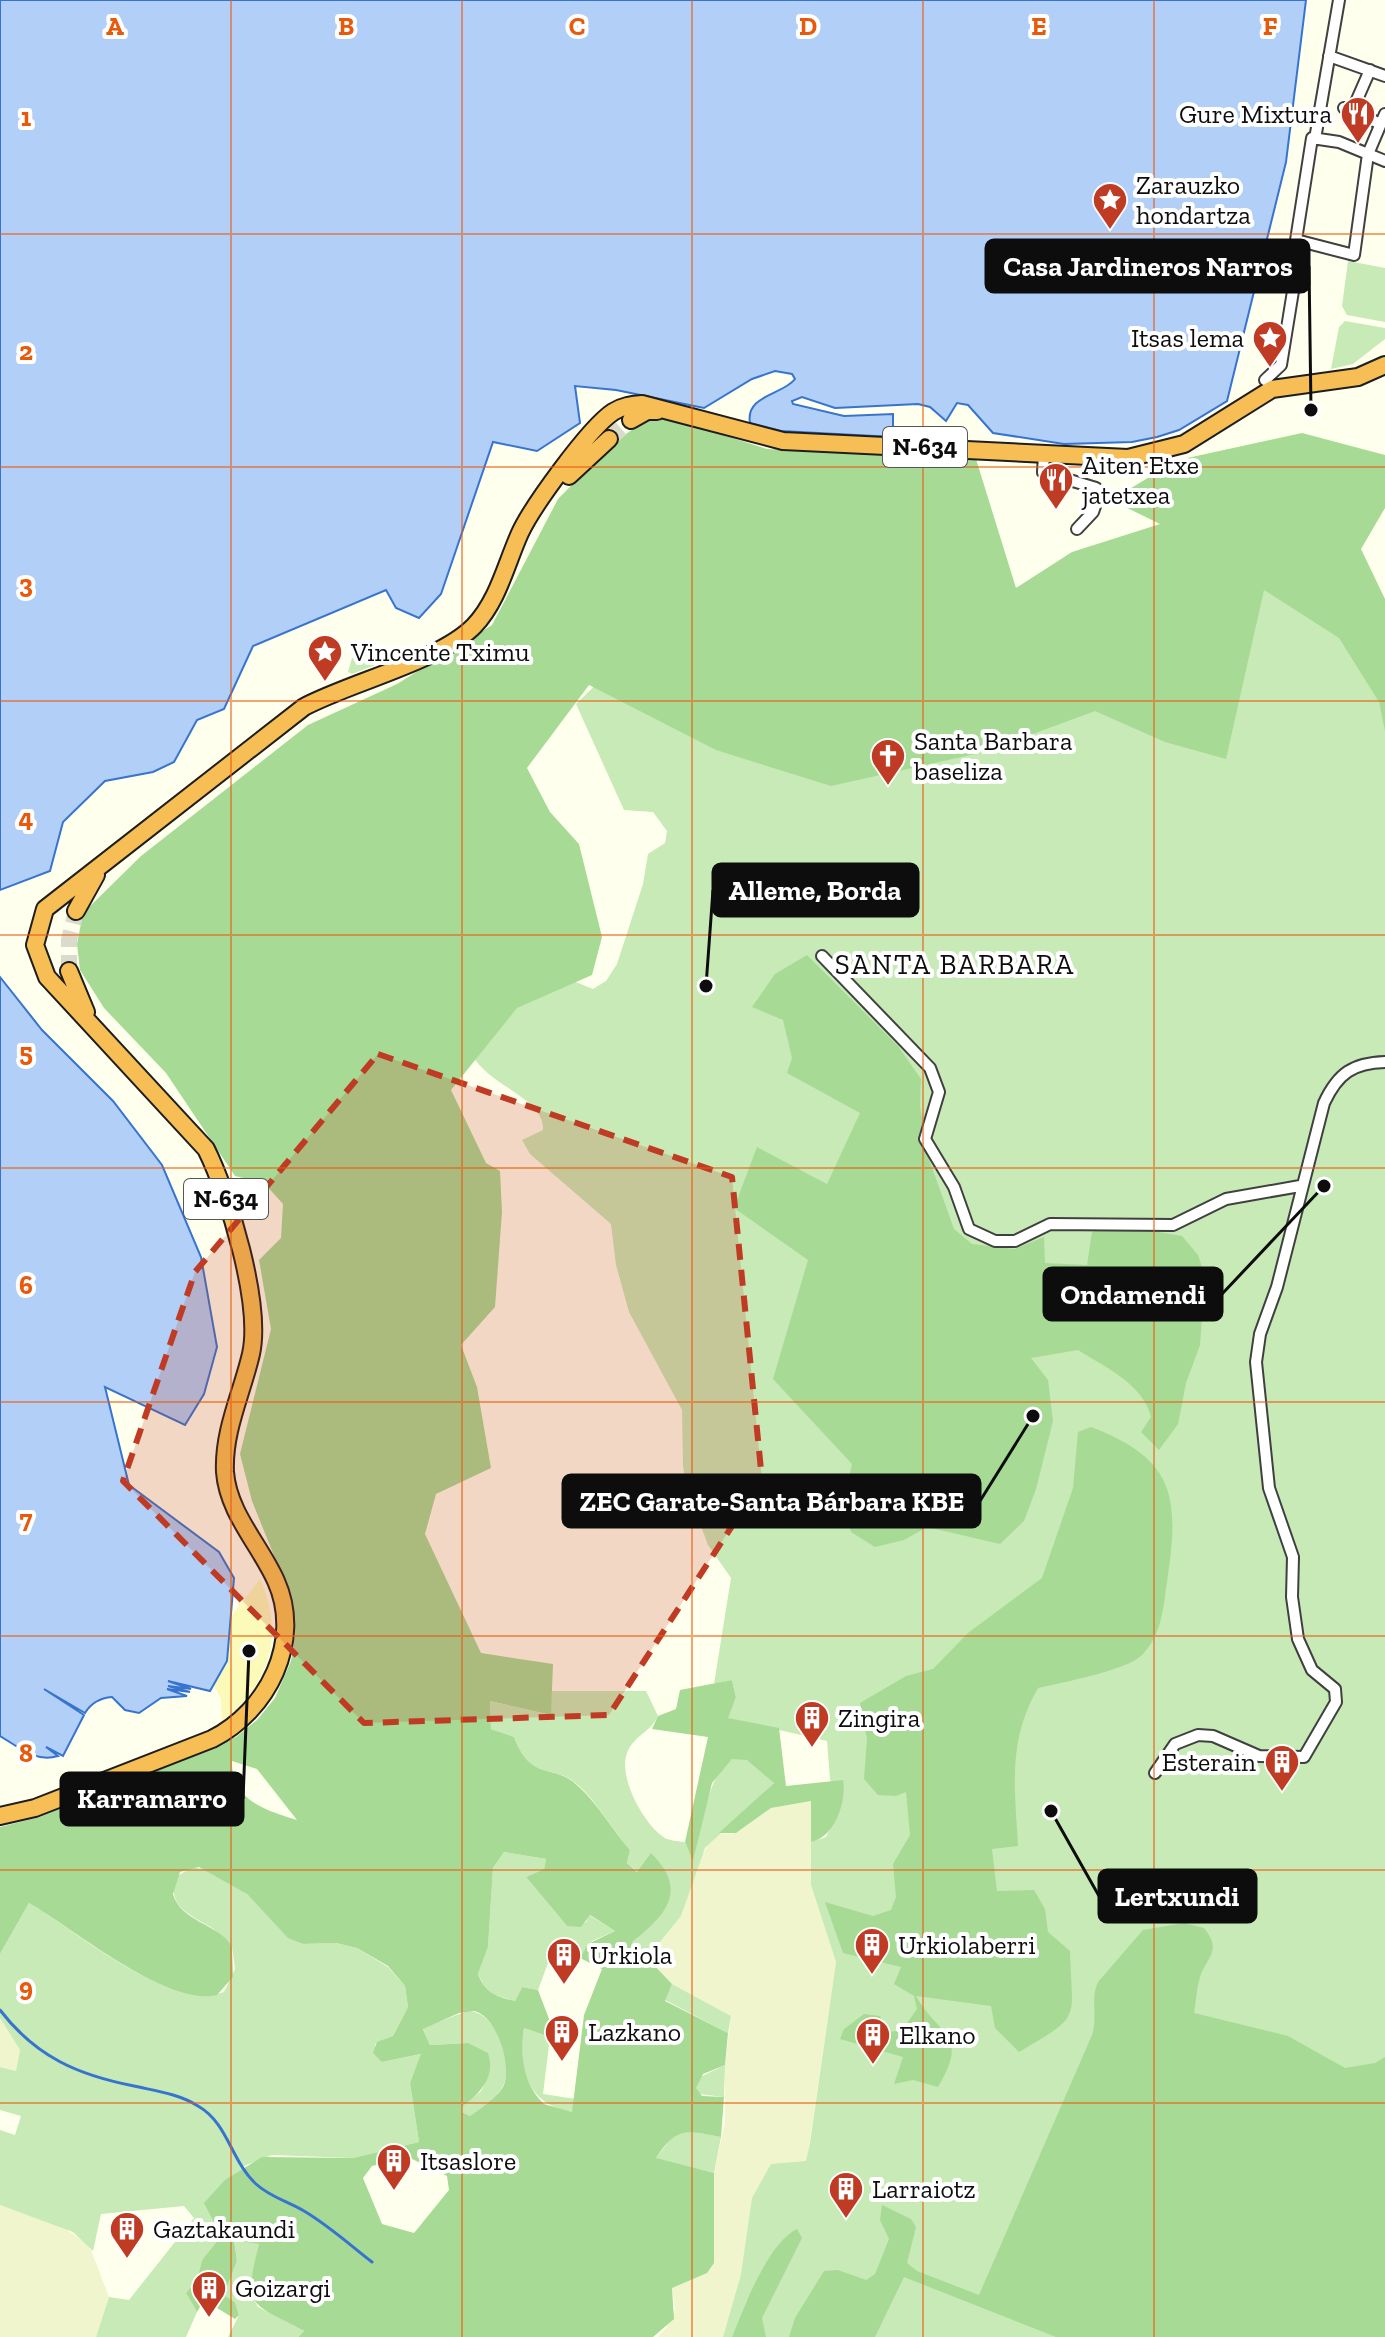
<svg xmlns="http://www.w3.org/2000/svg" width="1385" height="2337" font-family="'Zilla Slab',serif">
<rect width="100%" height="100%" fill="#ffffed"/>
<!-- farmland -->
<path fill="#f0f5cd" d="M811 1801V1885L836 1962 807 2161 741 2274 723 2337H658L667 2327 675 2309 672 2288 714 2250V2173L725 2122V2065L731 2016 672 1984 647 1958 681 1916 699 1860 712 1839 719 1833 732 1834 741 1830 771 1808Z
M0 2018 20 2050 16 2071 0 2067Z
M0 2205 61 2226 89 2245 109 2297 96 2337H0Z"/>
<!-- green -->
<path fill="#c7eab6" d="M1348 261 1385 268V322L1347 315 1342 306Z
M1345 321 1385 328V339L1353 364 1331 369 1339 327Z
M982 578 1090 607 1257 580 1328 616 1377 697 1385 718V2337H746L747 2300 732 2337H723L741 2274 752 2198 771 2164 806 2161 810 2143 836 1962 811 1885V1842L826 1837 840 1807 830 1779 827 1741 727 1718 736 1697 732 1680 714 1684 731 1578 708 1545 699 1521 693 1523 683 1466 682 1410 629 1312 616 1265 611 1224 530 1154 522 1140 543 1130C545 1098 489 1086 473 1056 469 1047 468 1034 466 1025L568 979 593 989 606 981 617 964 643 884 648 854 665 843 667 831 653 812 624 810 576 704 611 670Z
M384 649 401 655 352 674 348 672 352 658Z
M552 1691H646L658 1716C651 1732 634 1735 627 1753 618 1777 643 1822 662 1836 668 1841 677 1841 685 1842L693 1860C700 1839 710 1745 746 1759 757 1763 766 1775 774 1783L705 1848 681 1916 647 1958 631 1941C667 1918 687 1888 651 1854L638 1872 627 1863 630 1850C612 1830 599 1804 579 1786 552 1761 532 1784 514 1737L491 1729 490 1701 550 1715Z
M504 1852 546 1859 544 1869 526 1877 567 1926 586 1922 589 1915 615 1931 592 1941 580 1958 555 1944 538 1990 522 1987 515 2001 488 1993 478 1974 488 1947 493 1868Z
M192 1867 209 1870 247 1894 285 1934 303 1944 336 1943 357 1948 388 1967 405 1986 408 2007 393 2036 375 2044 382 2062 422 2054 410 2083 419 2142 353 2158 272 2155 244 2166 221 2236 202 2260 197 2280 186 2293 197 2312 186 2337H96L109 2297 129 2300 194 2218 184 2206 101 2214 93 2251 73 2232 0 2205V2130L15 2135 21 2116 0 2110V2067L16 2071 20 2050 0 2018V1954L29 1903C77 1931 170 2012 224 1992L235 1969 232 1946C224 1939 217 1930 207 1925 187 1913 167 1905 176 1877Z
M672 1984 731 2016 728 2033 665 2000Z
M467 2011C497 2010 514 2065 503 2086 498 2096 479 2110 470 2116L462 2112 463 2106 481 2091 486 2081 468 2043 430 2045 423 2028Z
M524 2028 550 2037 543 2094 576 2099 572 2112C527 2104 518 2069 524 2028Z
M725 2065 724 2097 699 2094 696 2088 700 2077Z
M690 2131 721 2137 714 2173 655 2159 674 2135Z
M234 2239 259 2244 250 2292 258 2307 304 2331 298 2337H228L239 2315 235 2302 224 2295 237 2261Z"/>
<!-- forest -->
<path fill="#a7db95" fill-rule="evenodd" d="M666 417 767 449 976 459 1016 588 1072 552 1160 524 1111 500 1178 460 1302 433 1385 455V508L1361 549 1385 599V731L1379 702 1339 638 1264 590 1226 759 1165 742 1095 711 984 752 831 786 716 750 589 685 527 768 550 812 579 844 602 937 592 975 517 1008 451 1090 486 1163 500 1171 502 1212 495 1307 461 1345 477 1387 491 1468 436 1494 425 1534 481 1653 553 1664 551 1715 490 1701 491 1729 514 1737C532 1784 553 1761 579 1787 599 1805 612 1830 630 1850L627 1863 637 1872 651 1853C689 1890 666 1916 632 1942L672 1984 665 2001 728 2033 725 2065 703 2074 696 2088 702 2096 724 2097 721 2137C686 2130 677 2126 656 2158L714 2173V2263L707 2273 672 2288 674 2319 653 2337H298L304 2331C249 2302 243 2308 259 2244L234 2240 237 2261 224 2295 235 2302 239 2315 235 2319 204 2300 197 2312 186 2293 197 2280 202 2260 221 2236 204 2203 225 2180 262 2157 353 2158 419 2142 410 2083 421 2054 382 2062 373 2053 377 2042 393 2036 408 2007 405 1986 388 1966 357 1948 336 1943 303 1944 288 1938 247 1894 199 1867 180 1872 173 1894C181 1922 217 1923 232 1946L233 1977 217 1995C167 2007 74 1929 29 1903L0 1954V1827L40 1817 236 1737 257 1720 275 1698 291 1661 295 1637 289 1593 252 1501 240 1454 271 1329 259 1260 281 1238 283 1204 264 1183 235 1176 166 1073 104 1008 80 970 77 944 83 913 141 856 308 725 397 684 492 625 558 499 612 444 643 422ZM232 1761 257 1769 297 1820C265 1810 231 1800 232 1761ZM504 1852 546 1859 544 1869 526 1877 567 1926 581 1927 590 1915 615 1931 588 1944 580 1958 602 1969 584 2015 572 2112 544 2104C523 2084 520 2056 524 2028L550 2037 551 2024 538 1990 522 1987 515 2001C495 1996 486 1994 478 1974L488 1947 493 1868ZM474 2011C497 2016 513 2067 503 2087 498 2096 479 2110 470 2116L462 2112 463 2106C480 2093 496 2077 488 2053L468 2043 430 2045 423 2029 459 2013ZM408 2157 447 2176 449 2190 414 2233 382 2224 363 2178 372 2166Z
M807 955 898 1046 921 1079 920 1106 930 1162 954 1229 972 1244 1015 1249 1044 1237 1045 1263 1087 1265 1092 1232 1112 1224 1182 1236 1198 1255 1205 1276 1200 1345 1186 1383 1178 1424 1159 1450 1141 1432 1151 1417C1143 1384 1105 1367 1078 1350L1031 1358 1048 1380 1053 1421 1036 1489 1024 1521 1000 1544 927 1527 904 1540 875 1547 851 1532 843 1504 852 1464 773 1379 808 1260 734 1208 757 1147 827 1184 860 1113 787 1073 792 1058 783 1020 752 1007 775 974Z
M1091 1427C1178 1460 1179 1500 1167 1582 1163 1609 1162 1634 1142 1655 1128 1670 1060 1683 1038 1688 1007 1742 1015 1787 1018 1846L992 1849 997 1891 1034 1890 1045 1909 1048 1932 1070 1951C1072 2023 1083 2014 1019 2052L995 2028 991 2006 916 1996C939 2037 970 2033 938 2087L913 2080 894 2084 903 2057 840 2039 844 2029 864 2014 880 2016 883 2027 889 2032 902 2030 917 2009 914 1996 894 1984 901 1967 843 1953 825 1902 873 1916 891 1910 896 1897 893 1864 910 1835 906 1792 896 1796 878 1795 864 1779 867 1739 860 1703 906 1676 933 1669 968 1633 1042 1578 1073 1488 1078 1432Z
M732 1680 736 1697 728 1718 779 1728 786 1786 843 1780C847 1802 834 1838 811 1842V1801L771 1808 736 1833H719L774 1783 747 1760 732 1759 712 1783 693 1861 685 1842 708 1737 652 1729 658 1716 676 1709 680 1690Z
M1184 1923 1204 1928C1222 1950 1208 1957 1201 1974 1197 1985 1196 2001 1194 2013L1288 2036 1345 2068 1375 2063 1385 2057V2337H1056L904 2277 875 2337H789L795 2318 824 2271 838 2270 866 2280 875 2274 889 2239 880 2220 882 2205 911 2219 916 2227 907 2263 917 2271 979 2295 1092 2035C1098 2017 1090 1998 1098 1982L1143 1930Z
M797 2229 802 2238 762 2318 766 2337H732C744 2307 768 2243 797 2229Z"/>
<!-- sand -->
<path fill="#fbfab9" d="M260 1579C285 1633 270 1686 222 1721L221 1699 214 1685 227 1661 232 1615Z"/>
<!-- water -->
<path fill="#b1cff7" stroke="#3774cf" stroke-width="2" d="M0 0H1306L1286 162 1227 401 1179 430 1157 437 1132 442 1064 444 993 433 968 405 957 403 946 421 930 407 918 404 835 408 802 397 792 401 793 404 844 416 893 414V437L781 431 750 423C745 395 783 395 795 379L792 374 775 371 752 379 704 408 616 390 575 386 580 423 537 451 493 442 441 594 419 618 396 608 386 590 253 646 224 709 197 720 174 762 153 772 105 781 63 822 50 871 0 890Z
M0 977 42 1030 113 1101 162 1165 201 1257 217 1347 204 1394 185 1425 105 1387 129 1485 219 1552 234 1578 227 1661 210 1691 168 1681 191 1689 168 1686 190 1692 167 1689 187 1696 161 1698 139 1713 125 1710 112 1697C100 1698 91 1703 85 1713L44 1689 84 1715 63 1756 46 1747 58 1756C35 1763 19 1747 0 1736Z"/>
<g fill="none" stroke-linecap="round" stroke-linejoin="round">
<!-- stream -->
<path stroke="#3774cf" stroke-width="3" d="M0 2010C36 2057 78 2075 134 2086 156 2091 179 2094 198 2106 228 2123 231 2161 256 2184 270 2197 287 2201 304 2211 328 2225 350 2245 372 2262"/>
<!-- highway-tunnel -->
<path stroke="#dbdbcb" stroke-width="16" stroke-dasharray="16 8" stroke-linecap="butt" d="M609 439 631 420
M69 971V940L76 911"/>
<defs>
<path id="minor" d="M1329 56 1385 76
M1344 108 1381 124
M1352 111 1370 70
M1385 114 1368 154 1385 161
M1312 138 1339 142 1368 154 1354 255 1296 240Z
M1315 139 1339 0
M1265 380 1281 365 1300 248
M1044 454 1043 472 1096 488 1099 495 1093 512 1077 529
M822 956 930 1068 939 1092 925 1139 954 1187 969 1229 995 1241H1015L1050 1224 1173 1225 1226 1199 1300 1186
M1155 1773 1175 1744 1198 1735 1213 1736 1259 1756 1304 1757 1336 1702 1335 1689 1312 1670 1298 1639 1292 1597 1293 1557 1269 1488 1256 1362 1260 1334 1277 1287 1324 1103C1338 1073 1353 1063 1385 1062"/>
<path id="highway" d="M631 420 647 411H657
M569 476 609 439
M76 911 96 875
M69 971 86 1012
M0 1816 35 1808 212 1739C268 1711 303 1641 276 1581 260 1545 228 1513 225 1472 223 1431 242 1393 251 1354 262 1304 229 1195 206 1149L47 977 35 945 45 909 304 707C351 682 440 661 474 626 498 601 506 564 520 533 532 507 589 428 613 412 622 406 631 405 642 404L783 441 1128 458 1184 444 1272 389 1358 377 1385 365"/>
</defs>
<!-- minor casing -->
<use href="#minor" stroke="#404040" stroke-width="14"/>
<!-- highway casing -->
<use href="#highway" stroke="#1e1e1e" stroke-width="20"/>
<!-- minor -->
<use href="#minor" stroke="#fff" stroke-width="10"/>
<!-- highway -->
<use href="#highway" stroke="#f6be54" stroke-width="16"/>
</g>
<!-- marked area -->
<path fill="#bf3b23" fill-opacity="0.2" stroke="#bf3b23" stroke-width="6" stroke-dasharray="16 10" stroke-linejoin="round" d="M378 1054 732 1177 762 1480 609 1715 364 1723 123 1481 195 1272Z"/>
<!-- grid -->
<path fill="none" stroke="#e8590c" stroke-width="2" stroke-opacity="0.55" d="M231 0V2337M462 0V2337M692 0V2337M923 0V2337M1154 0V2337M0 234H1385M0 467H1385M0 701H1385M0 935H1385M0 1168H1385M0 1402H1385M0 1636H1385M0 1870H1385M0 2103H1385"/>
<!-- icons -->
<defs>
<symbol id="restaurant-pin" viewBox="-11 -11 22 30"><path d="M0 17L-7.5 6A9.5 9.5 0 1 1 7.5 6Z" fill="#bf3b23" stroke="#fff"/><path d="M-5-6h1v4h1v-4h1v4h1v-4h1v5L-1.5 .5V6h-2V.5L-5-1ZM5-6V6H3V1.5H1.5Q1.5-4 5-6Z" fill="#fff"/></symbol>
<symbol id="sight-pin" viewBox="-11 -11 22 30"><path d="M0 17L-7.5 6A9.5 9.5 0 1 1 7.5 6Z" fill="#bf3b23" stroke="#fff"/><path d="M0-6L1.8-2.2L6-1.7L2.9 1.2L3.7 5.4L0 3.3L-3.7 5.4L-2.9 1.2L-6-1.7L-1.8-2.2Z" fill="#fff"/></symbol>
<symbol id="church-pin" viewBox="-11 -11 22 30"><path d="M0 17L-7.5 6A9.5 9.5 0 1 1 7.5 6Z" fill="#bf3b23" stroke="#fff"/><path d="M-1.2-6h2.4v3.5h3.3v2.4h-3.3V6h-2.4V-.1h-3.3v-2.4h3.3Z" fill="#fff"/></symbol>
<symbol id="building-pin" viewBox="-11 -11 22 30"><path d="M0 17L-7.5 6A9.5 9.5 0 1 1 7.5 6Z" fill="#bf3b23" stroke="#fff"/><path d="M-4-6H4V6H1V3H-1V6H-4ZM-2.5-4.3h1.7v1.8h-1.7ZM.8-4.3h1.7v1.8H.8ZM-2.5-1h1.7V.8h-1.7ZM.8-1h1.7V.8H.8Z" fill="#fff"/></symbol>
</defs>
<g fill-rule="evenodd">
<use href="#restaurant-pin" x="1338" y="94" width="40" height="54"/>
<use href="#sight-pin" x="1090" y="180" width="40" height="54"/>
<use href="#sight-pin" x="1250" y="318" width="40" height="54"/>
<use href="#restaurant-pin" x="1036" y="460" width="40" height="54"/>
<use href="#sight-pin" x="305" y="632" width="40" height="54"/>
<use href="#church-pin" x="868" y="736" width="40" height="54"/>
<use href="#building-pin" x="792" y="1698" width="40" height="54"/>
<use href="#building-pin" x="1262" y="1742" width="40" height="54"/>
<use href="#building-pin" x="852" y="1925" width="40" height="54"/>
<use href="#building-pin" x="544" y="1935" width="40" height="54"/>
<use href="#building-pin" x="542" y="2012" width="40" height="54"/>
<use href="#building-pin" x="853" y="2015" width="40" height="54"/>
<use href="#building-pin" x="374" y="2141" width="40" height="54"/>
<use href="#building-pin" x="826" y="2169" width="40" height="54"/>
<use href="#building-pin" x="107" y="2209" width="40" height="54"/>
<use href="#building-pin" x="189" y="2268" width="40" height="54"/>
</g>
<g text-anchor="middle" stroke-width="8" stroke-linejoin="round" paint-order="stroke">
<!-- shield labels -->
<g fill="#fff" stroke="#565656" stroke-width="2">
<rect x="883" y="427" width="84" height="40" rx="6"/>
<rect x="184" y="1179" width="84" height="40" rx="6"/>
</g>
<g font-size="24" font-weight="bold" fill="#0d0d0d">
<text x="925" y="455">N-634</text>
<text x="226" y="1207">N-634</text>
</g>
<!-- poi labels -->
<g font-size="26" fill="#0d0d0d" stroke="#fff" text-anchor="start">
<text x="1332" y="123" text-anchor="end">Gure Mixtura</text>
<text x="1136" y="194">Zarauzko<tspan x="1136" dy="30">hondartza</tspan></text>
<text x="1244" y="347" text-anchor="end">Itsas lema</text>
<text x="1082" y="474">Aiten Etxe<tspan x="1082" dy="30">jatetxea</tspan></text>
<text x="351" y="661">Vincente Tximu</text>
<text x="914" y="750">Santa Barbara<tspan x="914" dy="30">baseliza</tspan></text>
<text x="838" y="1727">Zingira</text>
<text x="1256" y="1771" text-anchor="end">Esterain</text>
<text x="898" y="1954">Urkiolaberri</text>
<text x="590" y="1964">Urkiola</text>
<text x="588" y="2041">Lazkano</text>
<text x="899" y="2044">Elkano</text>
<text x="420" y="2170">Itsaslore</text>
<text x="872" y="2198">Larraiotz</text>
<text x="153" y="2238">Gaztakaundi</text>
<text x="235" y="2297">Goizargi</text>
</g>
<!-- neighbourhood labels -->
<g font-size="28" letter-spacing="2" fill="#0d0d0d" stroke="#fff">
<text x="955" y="974">SANTA BARBARA</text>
</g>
</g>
<g font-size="26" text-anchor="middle" font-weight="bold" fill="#e8590c" stroke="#fff" stroke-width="8" stroke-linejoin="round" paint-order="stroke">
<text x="115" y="35">A</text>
<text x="346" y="35">B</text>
<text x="577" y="35">C</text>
<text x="808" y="35">D</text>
<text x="1039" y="35">E</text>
<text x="1270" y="35">F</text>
<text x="26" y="126">1</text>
<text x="26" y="360">2</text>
<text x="26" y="593">3</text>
<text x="26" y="827">4</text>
<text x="26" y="1061">5</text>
<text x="26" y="1294">6</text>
<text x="26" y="1528">7</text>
<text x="26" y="1762">8</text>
<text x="26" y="1996">9</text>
</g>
<!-- callouts -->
<path fill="none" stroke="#0d0d0d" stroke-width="3" d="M1311 410L1309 266M706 986L713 890M1324 1186L1222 1294M1033 1416L980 1501M249 1651L243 1799M1051 1811L1099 1896"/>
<g fill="#0d0d0d" stroke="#fff" stroke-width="3">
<circle cx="1311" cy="410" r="8"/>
<circle cx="706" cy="986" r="8"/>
<circle cx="1324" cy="1186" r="8"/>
<circle cx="1033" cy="1416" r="8"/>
<circle cx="249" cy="1651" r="8"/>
<circle cx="1051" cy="1811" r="8"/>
</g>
<g fill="#0d0d0d" stroke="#0d0d0d" stroke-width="3">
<rect x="986" y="240" width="323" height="52" rx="8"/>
<rect x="713" y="864" width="205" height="52" rx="8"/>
<rect x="1044" y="1268" width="178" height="52" rx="8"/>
<rect x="563" y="1475" width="417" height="52" rx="8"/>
<rect x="61" y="1773" width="182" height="52" rx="8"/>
<rect x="1099" y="1870" width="157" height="52" rx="8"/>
</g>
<g font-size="28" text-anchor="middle" font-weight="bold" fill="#fff">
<text x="1148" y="276">Casa Jardineros Narros</text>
<text x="815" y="900">Alleme, Borda</text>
<text x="1133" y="1304">Ondamendi</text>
<text x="772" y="1511">ZEC Garate-Santa Bárbara KBE</text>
<text x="152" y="1808">Karramarro</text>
<text x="1177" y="1906">Lertxundi</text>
</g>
</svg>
